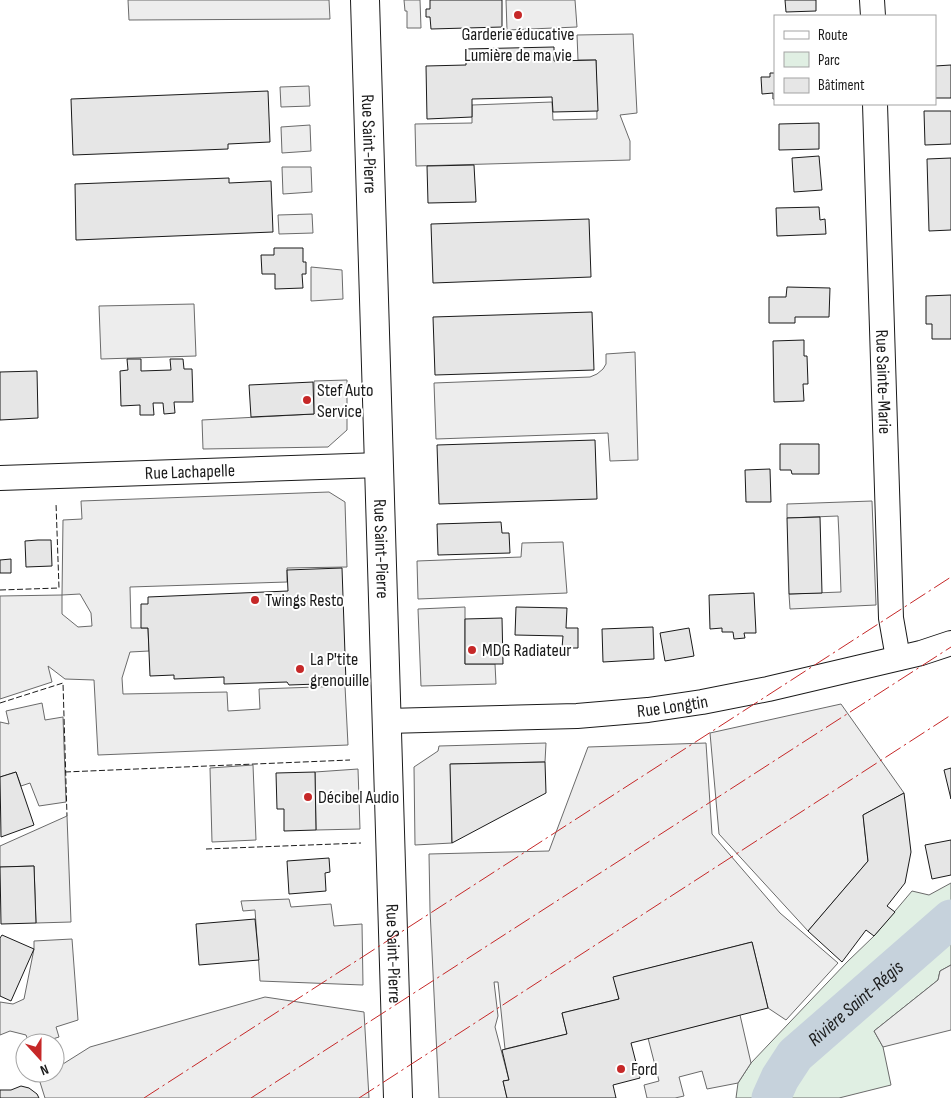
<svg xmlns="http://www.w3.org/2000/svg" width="951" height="1098" font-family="'Sofia Sans Condensed',sans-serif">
<rect width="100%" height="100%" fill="#fff"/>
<!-- green -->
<path fill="#e0efe3" stroke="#6a6a6a" d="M951 883V965L940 971 938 980 874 1031 883 1047 891 1085 839 1098H736L738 1083 751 1063 847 962 874 936 912 891 929 895Z"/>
<!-- parking -->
<path fill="#ededed" stroke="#6a6a6a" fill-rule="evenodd" d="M128 0H329L330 19 129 20Z
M404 0H420L421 28H407V11H405Z
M506 0H575L577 27 507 30Z
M633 34 637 113 620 115 630 141V160L416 166 415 124 472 123V105L552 102 553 120 597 119 596 60H578L577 35Z
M309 86 310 106 281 107 280 87Z
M310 125 311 151 282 153 281 127Z
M282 167H311L312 192 283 194Z
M312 214 313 233 279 234 278 215Z
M311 267 342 270 343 299 311 301Z
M194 304 196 356 101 359 99 306Z
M635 352 638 460 610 461 608 433 436 439 434 383 590 377 597 374 603 369 606 364V354Z
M347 380V430L328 447 203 449 202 420 314 414V381Z
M329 492 345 502 347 567 287 568V582L130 587 131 628H148L149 651 130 652 122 678 123 694 227 692 228 711 260 709 259 689 345 686 348 745 98 755 94 680 65 679 48 666 52 682 0 699V596L62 595 63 520 82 519 81 501ZM80 594 91 613 92 626 78 627 62 614V595Z
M872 501 876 605 790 609 789 594 841 592 839 536 838 516 787 518V504Z
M563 542 567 593 418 599 417 561 521 557 522 543Z
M465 607V664H495L496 684 421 686 418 609Z
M42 703 45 720 63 717 66 802 39 806 30 783 21 786 16 772 0 777V722L9 724 6 711Z
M841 704 904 793 863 815 868 861 808 931 719 834 710 733Z
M546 743 545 762 451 764 452 843 415 845 414 767 438 751 439 746Z
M706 743 712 834 780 913 838 963 786 1020 768 1008 752 942 614 977 619 999 562 1013 567 1034 505 1049 498 982H494L498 1016 495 1027 509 1080 503 1081 507 1098H439L430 910 429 854 549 851 588 747Z
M253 765 256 840 212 842 210 768Z
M358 769 360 829 316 830 315 772Z
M67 816 71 922 36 923 34 866 0 867V846Z
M289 899 291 907 331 904 334 926 362 924 363 985 260 981 255 910 243 911 241 901Z
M72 939 78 1020 56 1027 59 1037 40 1043H29L26 1035 10 1031 0 1035V1002L13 1004 24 999 34 949V941Z
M951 965V1030L883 1047 874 1031 938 980 940 971Z
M265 997 364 1012 369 1098H45L39 1079 48 1073H55V1069L90 1047Z
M740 1015 751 1063 738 1083 707 1089 702 1071 679 1077 684 1096 675 1098H647L644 1085 659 1081 648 1038Z"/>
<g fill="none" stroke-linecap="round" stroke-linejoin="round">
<!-- river -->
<path stroke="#c6d2dc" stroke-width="39" id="s1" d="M771 1098 780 1078 795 1055 951 919"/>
</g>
<!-- building -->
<path fill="#e6e6e6" stroke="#1a1a1a" d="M430 0H502V27L431 29 430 17H426V9H430Z
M785 0H816V11L786 12Z
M554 47V61L596 60 598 111 553 112 552 97 472 99V117L427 119 426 66 466 65V49Z
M951 65V98H935V66Z
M770 73H775V99H773V93L762 94 761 77H770Z
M268 91 270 142 228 144V149L73 155 71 99Z
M924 111H951V144L925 145Z
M819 123V149L779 150V124Z
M819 156 822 190 794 192 792 158Z
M951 158V230L929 231 927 159Z
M474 165 476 202 428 203 427 166Z
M229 178V183L271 181 273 232 76 240 75 184Z
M819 207 820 220 825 219 826 234 777 236 776 208Z
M589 219 591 277 433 283 431 224Z
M274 248H303V262H306V274H302L303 288 275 289V274H262L261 255H274Z
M787 287 830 288 829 317H795V323H769V297H786Z
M951 295V339H932V324H926V296Z
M592 312 594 370 435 375 433 317Z
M804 340V356H807L808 384H803L804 401 774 402 773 341Z
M127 359H141V371L171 370 170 359H183L184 369H192L193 402H174L175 413 164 414 163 403H153L154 415H140V405L121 406 120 371 128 370Z
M37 371 38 418 0 420V372Z
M313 382 314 414 251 417 249 385Z
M595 440 597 499 439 504 437 445Z
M780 444H819V474H792L791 470H780Z
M770 469 771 502H746L745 470Z
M820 517 822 593 789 594 787 518Z
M501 522 502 533H509L510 553 438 555 437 524Z
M38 540H51L52 566 26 567 25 541Z
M11 559V573H0V560Z
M342 568 346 683 289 685 287 682 224 684V677L174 679V675L150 676 148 628H141V604H148V597L288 591 287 570Z
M754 593 756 633H744L745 638 734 639 733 632H722V628L710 629 709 595Z
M516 607 567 608 566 628H578V648H562L563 636 515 635Z
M502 618 503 664H465V619Z
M653 627 654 659 603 662 602 629Z
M689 628 694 656 665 661 660 633Z
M545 762 546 793 452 843 450 764Z
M951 768V799L944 770Z
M16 772 34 825 1 837 0 777Z
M315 772 316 830 284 831V809H277L276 773Z
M904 793 911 852 905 883 887 906 895 912 874 936 866 930 842 962 808 931 868 861 863 815Z
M951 840V875L932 879 925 845Z
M329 858 330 872 325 873 326 891 289 894 287 861Z
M34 866 36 923 1 924 0 867Z
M255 919 259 960 199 965 196 924Z
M2 935 34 949 11 1001 0 996V938Z
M752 942 768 1008 631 1043 640 1078 613 1085 616 1098H507L503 1081 509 1080 502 1050 567 1034 562 1013 619 999 613 977Z
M21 1086 29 1088 37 1094 39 1098H0V1090H11Z"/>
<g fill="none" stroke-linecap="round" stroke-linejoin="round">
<defs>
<g id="minor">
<path d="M872 0 873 16"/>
<path id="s2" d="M875 104 891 618 898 658"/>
<path id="s3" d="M0 478 380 465"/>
<path id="s4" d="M387 721 577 716 648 710 702 702 768 689 921 653 951 643"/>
</g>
<g id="major">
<path id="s5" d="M365 0 398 1098"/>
</g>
</defs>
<!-- minor casing -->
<use href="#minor" stroke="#1a1a1a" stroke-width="26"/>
<!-- major casing -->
<use href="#major" stroke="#1a1a1a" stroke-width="30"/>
<!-- minor -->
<use href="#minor" stroke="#fff" stroke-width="24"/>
<!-- major -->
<use href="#major" stroke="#fff" stroke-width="28"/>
<!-- fence -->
<path stroke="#1a1a1a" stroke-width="1" stroke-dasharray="6 2.5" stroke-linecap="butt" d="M0 590 59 588 56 503
M0 703 63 683 67 816
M65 772 350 760
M206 849 361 843"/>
<!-- power -->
<path stroke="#c62828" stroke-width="1" stroke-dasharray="18 4 2.5 4" stroke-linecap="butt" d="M144 1098 951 577
M251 1098 951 647
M359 1098 951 715"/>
</g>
<!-- markers -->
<g fill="#c62828" stroke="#fff" stroke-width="2">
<circle cx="518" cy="15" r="5"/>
<circle cx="307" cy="400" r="5"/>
<circle cx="255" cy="600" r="5"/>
<circle cx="472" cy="650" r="5"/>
<circle cx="300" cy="669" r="5"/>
<circle cx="308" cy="797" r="5"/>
<circle cx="621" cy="1069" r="5"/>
</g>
<g text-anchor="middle" stroke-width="4" stroke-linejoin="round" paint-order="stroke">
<!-- poi labels -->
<g font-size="18" fill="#1a1a1a" stroke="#fff" text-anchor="start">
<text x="518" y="40" text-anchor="middle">Garderie éducative<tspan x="518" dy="21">Lumière de ma vie</tspan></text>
<text x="317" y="396">Stef Auto<tspan x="317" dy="21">Service</tspan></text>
<text x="265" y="606">Twings Resto</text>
<text x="482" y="656">MDG Radiateur</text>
<text x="310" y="665">La P'tite<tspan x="310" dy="21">grenouille</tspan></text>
<text x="318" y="803">Décibel Audio</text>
<text x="631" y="1075">Ford</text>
</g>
<!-- street labels -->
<g font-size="18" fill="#1a1a1a" stroke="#fff">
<text dy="6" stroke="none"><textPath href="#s5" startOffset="144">Rue Saint-Pierre</textPath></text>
<text dy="6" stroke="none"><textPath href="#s2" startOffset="278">Rue Sainte-Marie</textPath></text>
<text dy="6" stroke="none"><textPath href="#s3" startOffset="190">Rue Lachapelle</textPath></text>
<text dy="6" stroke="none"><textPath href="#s5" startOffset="549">Rue Saint-Pierre</textPath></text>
<text dy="6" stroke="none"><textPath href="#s4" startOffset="286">Rue Longtin</textPath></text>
<text dy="6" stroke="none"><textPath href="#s5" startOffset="954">Rue Saint-Pierre</textPath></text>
</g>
<!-- water labels -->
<g font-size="19" font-style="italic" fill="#1a1a1a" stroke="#fff">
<text dy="7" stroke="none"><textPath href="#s1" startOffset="129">Rivière Saint-Régis</textPath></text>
</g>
</g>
<!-- legend -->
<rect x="774" y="15" width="162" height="90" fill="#ffffff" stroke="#a3a3a3"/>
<rect x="784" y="31" width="25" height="8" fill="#ffffff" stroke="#a3a3a3"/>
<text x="818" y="40" font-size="15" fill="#1a1a1a">Route</text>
<rect x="784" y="52" width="25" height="15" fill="#e0efe3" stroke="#a3a3a3"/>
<text x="818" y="65" font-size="15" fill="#1a1a1a">Parc</text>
<rect x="784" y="78" width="25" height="15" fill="#e6e6e6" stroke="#a3a3a3"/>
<text x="818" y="90" font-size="15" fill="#1a1a1a">Bâtiment</text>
<!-- north arrow -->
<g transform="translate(40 1058) rotate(159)"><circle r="24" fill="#ffffff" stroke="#a3a3a3"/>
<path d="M0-4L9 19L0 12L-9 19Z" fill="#c62828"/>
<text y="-8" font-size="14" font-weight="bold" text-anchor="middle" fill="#1a1a1a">N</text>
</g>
</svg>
